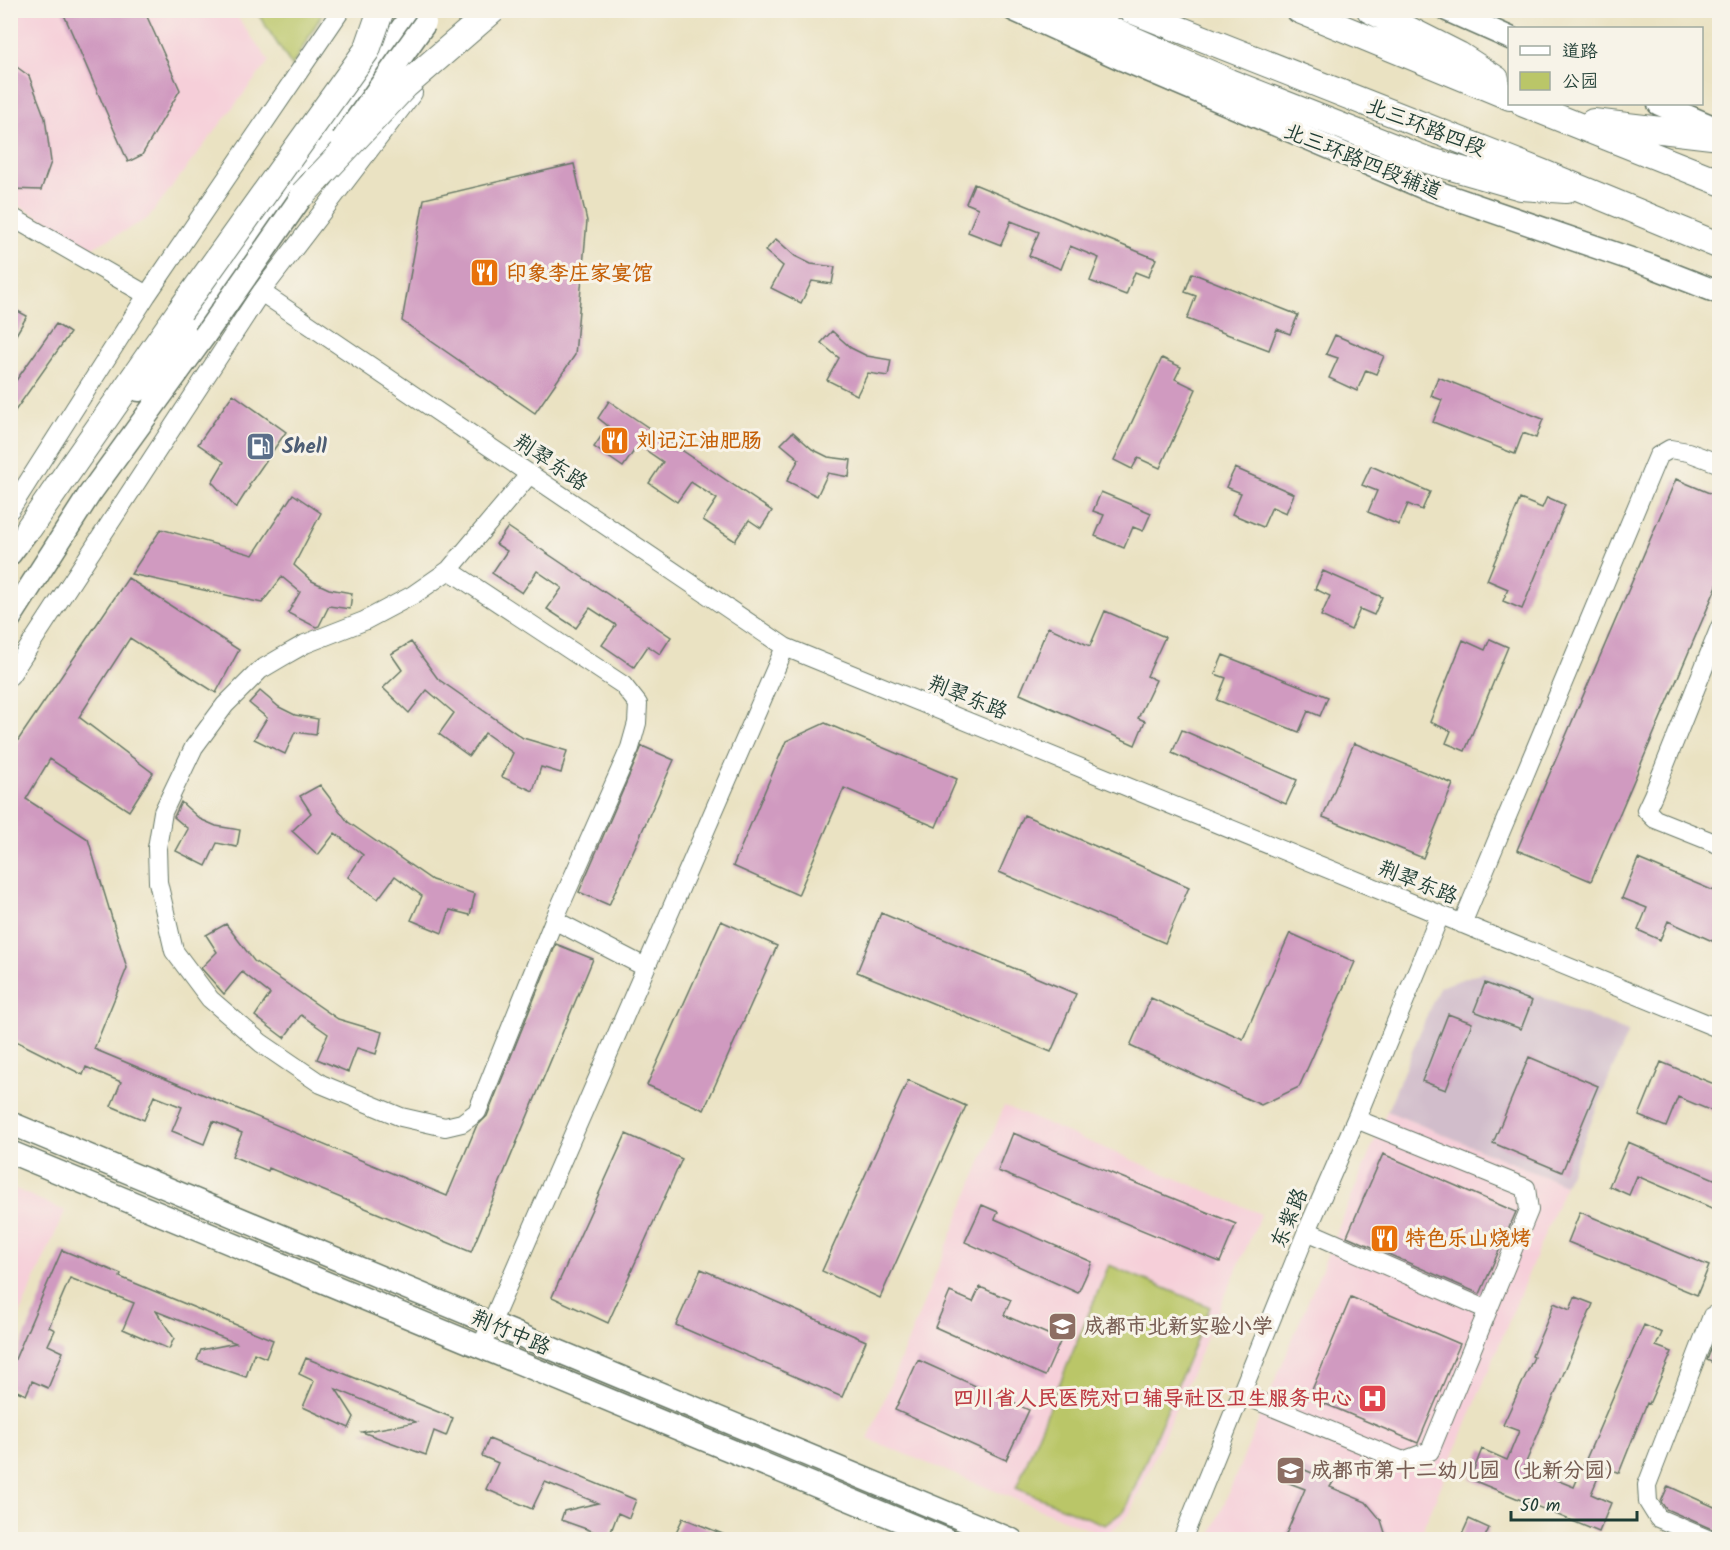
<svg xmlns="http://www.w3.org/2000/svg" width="1730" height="1550" font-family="Kalam,'LXGW WenKai TC',sans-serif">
<rect width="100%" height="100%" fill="#f7f3e8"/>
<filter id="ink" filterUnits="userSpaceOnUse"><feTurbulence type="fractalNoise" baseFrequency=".0167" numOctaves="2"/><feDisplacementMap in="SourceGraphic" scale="12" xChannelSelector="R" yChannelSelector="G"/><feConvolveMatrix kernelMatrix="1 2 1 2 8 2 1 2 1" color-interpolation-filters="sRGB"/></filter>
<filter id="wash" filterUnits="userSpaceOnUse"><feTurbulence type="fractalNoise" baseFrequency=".008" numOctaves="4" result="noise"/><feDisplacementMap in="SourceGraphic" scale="24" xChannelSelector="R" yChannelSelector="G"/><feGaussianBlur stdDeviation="1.35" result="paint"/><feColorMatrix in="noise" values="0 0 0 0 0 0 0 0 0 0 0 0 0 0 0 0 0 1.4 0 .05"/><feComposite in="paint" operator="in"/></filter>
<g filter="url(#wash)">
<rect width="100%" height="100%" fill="#eae2c2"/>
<!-- built -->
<path fill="#f6cfd9" d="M11 11H233L269 61 147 219 92 248 11 201Z
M1004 1106 1261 1214 1129 1515 1105 1536 868 1439Z
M1387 1111 1565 1185 1419 1539 1209 1540Z
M11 1187 65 1211 11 1334Z"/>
<!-- industrial -->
<path fill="#d1bdcb" d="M1482 972 1628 1032 1565 1185 1387 1111 1439 987Z"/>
<!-- green -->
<path fill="#bac668" stroke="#6c824e" stroke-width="1.5" d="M256 11H324L292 66Z
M1109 1265 1210 1307 1125 1510 1105 1525 1016 1488Z"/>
<g id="blocks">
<!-- building -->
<path fill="#d09ac0" d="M62 10H144L180 90 142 155 128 162Z
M10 62 29 76 45 118 51 162 41 190 10 189Z
M574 164 587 221 575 355 535 413 402 321 424 199Z
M974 184 1156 259 1148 277 1135 272 1126 295 1090 281 1099 258 1070 246 1061 269 1029 256 1039 232 1011 221 1001 245 968 232 978 208 966 203Z
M776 239 795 256 811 264 835 267 832 284 812 281 801 303 771 288 783 266 765 251Z
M1192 273 1298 315 1290 334 1277 329 1269 350 1187 319 1196 296 1185 292Z
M10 307 27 316 10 345Z
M56 324 70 333 10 418V389Z
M832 331 851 348 867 356 891 360 888 376 868 373 857 395 827 380 839 358 821 343Z
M1335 335 1384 356 1376 374 1366 370 1357 391 1329 378 1338 358 1326 354Z
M1162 358 1181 367 1175 379 1196 389 1160 468 1138 458 1132 469 1114 460Z
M1438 377 1543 419 1536 438 1523 433 1515 454 1433 422 1442 400 1431 396Z
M233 394 286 432 249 485 250 486 236 508 212 482 224 462 198 444Z
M609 401 772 511 761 528 749 520 735 541 703 520 717 499 691 482 677 502 649 483 663 462 638 445 623 467 594 447 608 426 598 418Z
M793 432 812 449 828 457 851 460 849 477 828 473 817 496 787 481 799 459 781 444Z
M1371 466 1430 492 1422 510 1408 504 1399 525 1368 512 1377 491 1362 485Z
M1235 468 1294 494 1286 513 1272 507 1263 527 1232 514 1241 493 1226 487Z
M1676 479 1719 497V581L1591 881 1517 850Z
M1101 492 1151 513 1143 531 1133 527 1124 548 1095 536 1104 515 1093 511Z
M293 494 321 513 294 565 312 581 329 589 352 593 350 609 329 606 319 626 316 627 288 613 300 592 282 577 262 603 131 574 161 529 253 555Z
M1547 497 1565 505 1522 609 1503 601 1508 589 1487 580 1520 499 1542 508Z
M508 527 671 637 660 654 648 646 634 667 602 645 616 625 590 608 576 628 547 609 562 588 537 571 522 593 492 573 507 551 496 544Z
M1323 571 1382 597 1374 615 1360 609 1351 630 1321 616 1330 596 1315 589Z
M128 578 239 650 216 693 130 638 79 717 153 773 129 811 50 759 26 799 88 839 127 968 94 1049 447 1196 476 1127 487 1116 556 944 593 959 471 1252 269 1168 268 1171 232 1156 242 1133 213 1121 204 1144 172 1131 182 1107 154 1096 144 1120 111 1106 121 1082 86 1067 83 1075 10 1038V752Z
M1105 611 1165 637 1147 676 1156 680 1138 718 1145 721 1135 745 1020 694 1048 627 1090 646Z
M1490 639 1508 647 1465 751 1446 743 1451 731 1430 722 1463 640 1485 650Z
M411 642 438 679 523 738 567 751 561 773 541 767 533 791 502 777 513 753 485 733 469 756 439 734 454 713 427 690 409 713 383 688 402 670 391 654Z
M1223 655 1328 697 1320 716 1308 711 1299 732 1217 700 1226 678 1215 674Z
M260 691 279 707 295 715 318 719 316 735 295 732 285 754 254 739 267 718 249 703Z
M825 723 957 779 936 827 844 788 798 895 733 866 786 741Z
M1182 730 1297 780 1286 804 1172 753Z
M1354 743 1453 784 1423 858 1323 817Z
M642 746 674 760 609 905 579 892Z
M320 785 348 822 432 880 475 894 470 915 450 910 442 933 411 920 422 896 395 876 378 899 348 877 363 855 335 833 318 855 292 831 311 813 300 796Z
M181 802 200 819 216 826 240 830 237 847 217 843 206 866 176 851 188 829 174 817Z
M1024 815 1189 887 1165 943 999 872Z
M1638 859 1719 893V944L1668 921 1660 940 1638 930 1647 908 1622 898Z
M881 913 1076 994 1051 1052 857 972Z
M721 921 777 946 704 1110 647 1085Z
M226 924 254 961 338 1019 382 1032 376 1054 357 1048 348 1072 317 1059 328 1034 301 1015 284 1038 255 1016 270 994 242 972 224 994 201 968 217 952 206 935Z
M1290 933 1355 962 1299 1087 1261 1105 1130 1046 1151 998 1243 1039Z
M1485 983 1532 1001 1521 1029 1474 1011Z
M1448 1014 1472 1023 1446 1090 1422 1081Z
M1529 1057 1598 1086 1562 1172 1493 1143Z
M1661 1062 1719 1086V1114L1678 1097 1666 1127 1639 1116Z
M908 1080 966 1106 880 1298 822 1271Z
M1013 1133 1236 1224 1220 1262 998 1171Z
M626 1134 682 1159 608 1323 552 1297Z
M1628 1142 1719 1181V1211L1637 1176 1629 1195 1609 1186Z
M1383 1154 1516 1212 1480 1294 1347 1236Z
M982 1205 998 1212 995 1219 1092 1262 1078 1293 965 1242Z
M1580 1212 1709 1266 1697 1295 1568 1242Z
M62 1250 121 1274 120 1277 273 1340 266 1358 254 1353 246 1377 197 1360 201 1350 236 1343 156 1311 174 1338 169 1349 123 1329 134 1303 70 1278 49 1327 55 1330 48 1345 63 1352 48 1388 32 1381 26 1395 10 1388V1371Z
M701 1269 866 1341 842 1397 676 1325Z
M980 1287 1011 1300 1004 1315 1061 1340 1045 1376 935 1327 950 1292 973 1302Z
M1351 1297 1460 1344 1418 1443 1309 1397Z
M1575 1297 1593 1304 1524 1467 1574 1487 1644 1325 1662 1333 1656 1346 1672 1352 1649 1404 1647 1403 1619 1473 1603 1466 1591 1494 1611 1503 1599 1532 1470 1479 1482 1449 1507 1460 1519 1431 1503 1425 1534 1357 1532 1356 1547 1321 1554 1303 1570 1310Z
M1719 1328V1366L1707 1360Z
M306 1358 453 1418 446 1436 434 1431 426 1455 362 1432 416 1422 336 1389 354 1417 349 1428 303 1407 314 1381 299 1374Z
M918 1360 1029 1410 1006 1460 895 1410Z
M489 1439 636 1500 629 1518 618 1513 609 1537 561 1520 564 1511 598 1503 545 1482 532 1509 486 1489 498 1463 482 1456Z
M1291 1464 1333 1482 1330 1487 1366 1502 1381 1520 1387 1539H1284L1305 1489 1284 1481Z
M1668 1486 1719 1509V1534L1714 1530 1666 1509 1661 1502Z
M683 1518 735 1539H688L675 1534Z
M1469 1519 1489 1528 1484 1539H1460Z"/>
</g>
</g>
<g filter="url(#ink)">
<use href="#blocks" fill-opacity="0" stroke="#676" stroke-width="1.5"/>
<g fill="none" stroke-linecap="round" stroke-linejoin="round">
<defs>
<path id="minor" d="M10 216 147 295
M261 292 785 647 1720 1029
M10 510 147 295 341 10
M449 570 623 685 638 704 637 723 630 748 554 920 477 1112 462 1123 445 1127 401 1117 321 1084 261 1043 210 999 174 951 158 882 157 848 163 812 194 747 225 705 260 670 282 657 305 644 364 621 413 595 449 570 529 475
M1720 627 1653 795 1646 810 1655 819 1720 845
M10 676 261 292 413 93
M554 920 645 967
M1462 924 1658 456 1670 449 1688 452 1720 464
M1307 1231 1488 1310
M481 1347 785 647
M1241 1394 1403 1461 1430 1451 1529 1210 1526 1188 1356 1119
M1182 1540 1307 1231 1356 1119 1440 915
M1710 1540 1658 1518 1648 1502 1647 1485 1712 1316 1720 1313"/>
<path id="major" d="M1014 10 1124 60 1422 187 1651 266 1720 293
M1447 10 1510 38
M1659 104 1720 130
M139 390 186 330 415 10
M10 554 40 514
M10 618 89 495 205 335
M10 1123 1012 1540
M10 1152 947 1540"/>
<path id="highway" d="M1066 10 1229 82 1427 160 1521 187 1566 190
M1131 10 1541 172 1720 246
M1299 10 1510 97
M1370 10 1459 55 1496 79
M1524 104 1720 182
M1593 122 1720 137
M29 528 180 311"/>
</defs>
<!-- minor casing -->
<use href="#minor" stroke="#676" stroke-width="20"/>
<!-- major casing -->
<use href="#major" stroke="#676" stroke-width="25"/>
<!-- highway casing -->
<use href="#highway" stroke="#676" stroke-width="28"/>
<!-- minor -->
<use href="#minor" stroke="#fff" stroke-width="18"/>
<!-- major -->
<use href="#major" stroke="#fff" stroke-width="22"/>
<!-- highway -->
<use href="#highway" stroke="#fff" stroke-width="26"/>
<defs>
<path id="major-bridge" d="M342 140 425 23
M205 335 314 179"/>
<path id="highway-bridge" d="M303 194 405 86 493 10
M180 311 367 50 381 10"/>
</defs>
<!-- major-bridge casing -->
<use href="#major-bridge" stroke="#676" stroke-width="25" stroke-linecap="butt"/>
<!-- highway-bridge casing -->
<use href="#highway-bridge" stroke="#676" stroke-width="28" stroke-linecap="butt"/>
<!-- major-bridge -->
<use href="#major-bridge" stroke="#fff" stroke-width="22"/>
<!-- highway-bridge -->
<use href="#highway-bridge" stroke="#fff" stroke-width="26"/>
</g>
</g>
<!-- icons -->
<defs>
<symbol id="restaurant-square" viewBox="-11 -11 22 22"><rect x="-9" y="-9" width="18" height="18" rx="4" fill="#e8710a" stroke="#f7f3e8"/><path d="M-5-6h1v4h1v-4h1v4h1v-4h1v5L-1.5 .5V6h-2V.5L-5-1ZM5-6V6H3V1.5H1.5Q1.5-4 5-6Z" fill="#fff"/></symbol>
<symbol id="fuel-square" viewBox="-11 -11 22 22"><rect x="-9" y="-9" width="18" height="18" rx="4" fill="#5c6f8a" stroke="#f7f3e8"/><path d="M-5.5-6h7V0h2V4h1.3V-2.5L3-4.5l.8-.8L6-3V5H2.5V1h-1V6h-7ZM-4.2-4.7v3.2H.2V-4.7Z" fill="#fff"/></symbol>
<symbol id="school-square" viewBox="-11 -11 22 22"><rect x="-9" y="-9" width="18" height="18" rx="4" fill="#8d6e63" stroke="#f7f3e8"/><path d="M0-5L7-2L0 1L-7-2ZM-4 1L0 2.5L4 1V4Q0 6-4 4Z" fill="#fff"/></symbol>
<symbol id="hospital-square" viewBox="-11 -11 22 22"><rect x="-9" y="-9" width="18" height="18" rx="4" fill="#e0444e" stroke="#f7f3e8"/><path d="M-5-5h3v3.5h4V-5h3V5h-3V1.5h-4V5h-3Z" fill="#fff"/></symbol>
</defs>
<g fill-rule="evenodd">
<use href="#restaurant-square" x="468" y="256" width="33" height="33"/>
<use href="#restaurant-square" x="598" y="424" width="33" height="33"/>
<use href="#fuel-square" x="244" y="430" width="33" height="33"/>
<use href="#restaurant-square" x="1368" y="1222" width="33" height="33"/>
<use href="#school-square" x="1046" y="1310" width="33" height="33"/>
<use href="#hospital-square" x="1356" y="1382" width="33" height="33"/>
<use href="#school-square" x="1274" y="1454" width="33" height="33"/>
</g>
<g text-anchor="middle" stroke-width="6" stroke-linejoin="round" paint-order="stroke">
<!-- street labels -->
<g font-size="21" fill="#1f3d34" stroke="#f7f3e8">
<text transform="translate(1426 127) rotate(21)" y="7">北三环路四段</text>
<text transform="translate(1363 161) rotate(22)" y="7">北三环路四段辅道</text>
<text transform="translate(551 462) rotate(34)" y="7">荆翠东路</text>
<text transform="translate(968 697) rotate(22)" y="7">荆翠东路</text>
<text transform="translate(1418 882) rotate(22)" y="7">荆翠东路</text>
<text transform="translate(1289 1218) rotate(-67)" y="7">东紫路</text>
<text transform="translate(511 1332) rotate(23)" y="7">荆竹中路</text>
</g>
<!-- food labels -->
<g font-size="21" font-weight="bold" fill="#c56008" stroke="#f7f3e8" text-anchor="start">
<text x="506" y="280">印象李庄家宴馆</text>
<text x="636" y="447">刘记江油肥肠</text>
<text x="1405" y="1245">特色乐山烧烤</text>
</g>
<!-- service labels -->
<g font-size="21" font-weight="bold" fill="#4e5e75" stroke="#f7f3e8" text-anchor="start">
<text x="282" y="453">Shell</text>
</g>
<!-- education labels -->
<g font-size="21" font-weight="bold" fill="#785e54" stroke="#f7f3e8" text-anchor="start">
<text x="1084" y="1333">成都市北新实验小学</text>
<text x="1311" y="1477">成都市第十二幼儿园（北新分园）</text>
</g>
<!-- health labels -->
<g font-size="21" font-weight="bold" fill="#be3a42" stroke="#f7f3e8" text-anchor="end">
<text x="1352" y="1405">四川省人民医院对口辅导社区卫生服务中心</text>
</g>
</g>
<!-- margin -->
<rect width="1730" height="1550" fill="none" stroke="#f7f3e8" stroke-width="36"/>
<!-- legend -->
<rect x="1508" y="27" width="195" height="78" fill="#f7f3e8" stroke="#a1aaa0" stroke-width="1.5"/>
<rect x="1520" y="46" width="30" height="9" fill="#ffffff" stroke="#a1aaa0" stroke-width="1.5"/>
<text x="1562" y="57" font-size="18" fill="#1f3d34">道路</text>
<rect x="1520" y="72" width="30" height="18" fill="#bac668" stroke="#a1aaa0" stroke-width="1.5"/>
<text x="1562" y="87" font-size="18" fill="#1f3d34">公园</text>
<!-- scale -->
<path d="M1511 1511v9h126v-9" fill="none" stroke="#1f3d34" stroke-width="3"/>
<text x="1520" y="1511" font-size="18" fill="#1f3d34" stroke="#f7f3e8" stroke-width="4.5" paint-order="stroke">50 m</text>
</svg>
